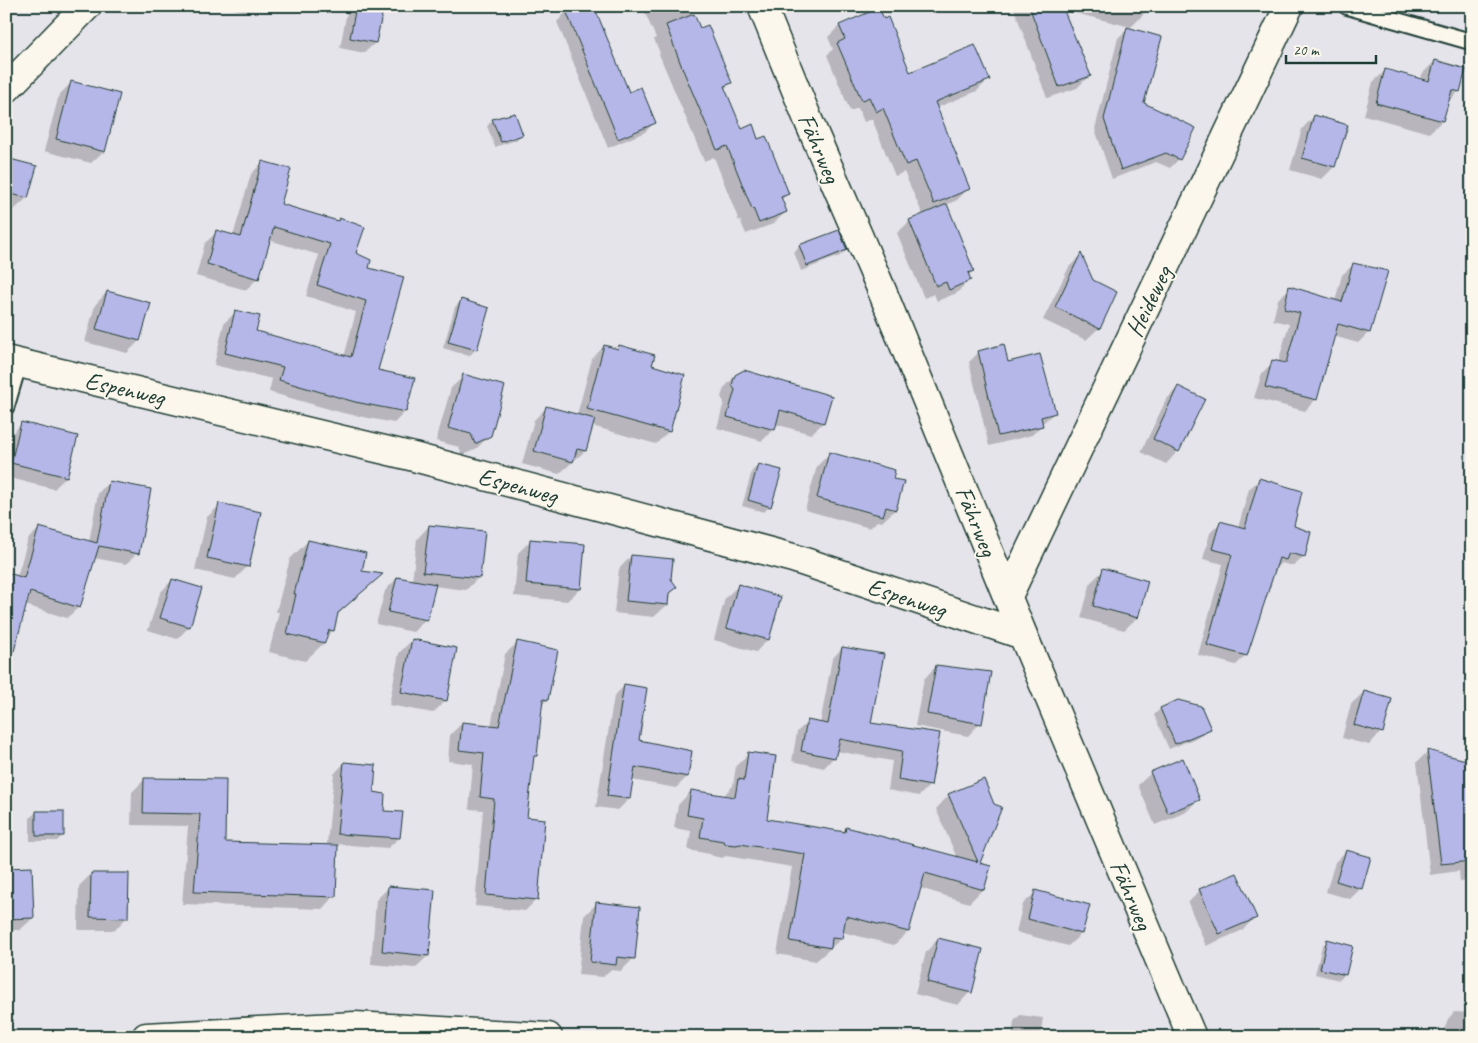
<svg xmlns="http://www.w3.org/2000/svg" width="1478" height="1043" font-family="Caveat,sans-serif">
<rect width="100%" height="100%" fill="#e6e4eb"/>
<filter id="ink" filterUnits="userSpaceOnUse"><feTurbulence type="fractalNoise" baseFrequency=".02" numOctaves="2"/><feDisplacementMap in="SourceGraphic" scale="10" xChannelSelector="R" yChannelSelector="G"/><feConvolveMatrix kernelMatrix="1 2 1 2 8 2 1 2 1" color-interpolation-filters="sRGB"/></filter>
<g filter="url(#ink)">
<!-- shadow -->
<path fill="#0003" d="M221 6H253L247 12Z
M348 6H383L375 43 364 53 340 48Z
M581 6 628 94 654 123 645 132 608 148 557 22 566 12Z
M642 6H689L700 30 731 83 724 89 741 130 758 140 788 194 781 200 786 212 773 224 746 234 740 220 739 221 714 157 704 161 659 54 660 53 654 39 656 38Z
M1013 6H1145L1143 15 1131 27 1063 10 1089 76 1077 88 1047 98Z
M1412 6H1429L1424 12Z
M879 9 909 74 989 79 977 91 936 108 968 189 957 200 946 205 973 271 968 276 969 280 957 293 937 301 934 294 924 298 897 233 910 221 923 215 904 172 895 176 872 119 864 122 858 108 850 111 827 55 833 49 828 37 839 26Z
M1127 29 1143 104 1179 159 1170 168 1156 162 1112 179 1095 129 1118 38Z
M1435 61 1459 91 1447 103 1442 121 1429 133 1364 115 1373 82 1386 70 1421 80 1422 74Z
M71 83 104 151 91 163 44 151 59 95Z
M1314 116 1334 167 1322 179 1290 170 1302 129Z
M493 120 522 134 516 140 495 147 487 126Z
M6 159 35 167 27 198 6 217Z
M263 162 279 205 355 254 367 269 377 371 405 412 394 423 343 413 269 392 272 379 214 365 224 323 236 312 255 332 344 357 356 312 306 296 319 255 269 240 258 278 246 290 196 276 205 243 217 232 233 236 251 174Z
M800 246 846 250 840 256 801 271 794 252Z
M1081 255 1099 328 1086 340 1043 320 1069 267Z
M1354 264 1369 332 1358 343 1333 336 1316 399 1305 411 1254 398 1262 373 1273 362 1278 363 1289 324 1273 320 1278 299 1290 288 1335 301 1342 275Z
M107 292 149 304 139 341 127 353 85 342 95 305Z
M461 301 475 350 469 356 443 348 455 307Z
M604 346 616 350 620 346 651 366 668 432 656 444 592 426 585 451 559 474 522 464 534 420 547 407 577 415 592 359Z
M979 352 1007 363 1054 413 1044 422 1041 423 1042 425 1032 435 989 446 969 362Z
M464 376 490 435 477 448 462 456 459 447 436 441 451 388Z
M735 376 823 423 811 434 775 424 774 429 762 441 717 428 724 402 721 397 724 388Z
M1178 387V451L1166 464 1141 452 1166 400Z
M22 424 66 477 54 489 6 477V447L9 436Z
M829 454 892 480 895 510 882 522 877 521 870 528 805 510 817 466Z
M758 465 770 506 764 512 742 506 752 471Z
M1259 480 1292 527 1304 556 1294 566 1281 563 1275 569 1246 655 1236 665 1198 655 1223 564 1203 559 1210 533 1220 523 1238 528 1249 489Z
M109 482 137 553 126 564 94 558 79 607 67 618 25 605 17 577 28 539 40 528 89 542 98 493Z
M220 505 248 566 235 579 195 570 207 517Z
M429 526 478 578 466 590 434 586 426 619 413 632 376 624 385 591 397 578 412 581 417 539Z
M531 540 580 589 567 601 514 596 518 553Z
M308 541 360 572 380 575 336 616 332 631 325 638 324 643 305 661 269 652 279 612H276L290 559Z
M631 556 668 594 667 605 654 617 614 613 619 569Z
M1104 570 1137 618 1124 630 1081 618 1091 582Z
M172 580 189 627 177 639 148 630 160 593Z
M738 586 768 639 756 652 714 640 725 598Z
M412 640 455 649 445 701 433 713 389 705 399 653Z
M517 643 557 651 547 700 541 706 536 755 532 759 526 818 537 899 525 911 475 906 483 810 469 809 473 764 448 761 450 735 462 723 491 726 505 654Z
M842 648 870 724 938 734 930 785 919 796 888 790 892 761 836 751 834 757 824 768 792 761 797 732 808 721 820 724 832 659Z
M936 666 980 723 968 736 915 726 924 679Z
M625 685 638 741 687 777 676 788 632 780 629 799 618 810 596 807 614 696Z
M1364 692 1381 732 1369 745 1342 738 1351 704Z
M1178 701 1209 729 1203 735 1169 749 1154 715 1160 709Z
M1428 751 1469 762 1472 798V881L1460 882 1459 871 1430 875 1417 762Z
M749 753 766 820 841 833 846 828 957 858 936 809 949 795 983 781 978 864 983 889 969 903 920 888 908 932 894 945 842 932 841 939 816 961 777 954 792 867 726 856 722 858 713 856 710 854 688 850 691 831 674 828 678 805 691 791 725 797V794L733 786 736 766Z
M344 763 372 793 399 838 388 848 337 844 334 896 322 909 182 904 188 826 131 825 132 792 144 780H225L224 843 335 847V844H327L334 774Z
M1151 773 1198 800 1186 812 1155 825 1138 785Z
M36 812 63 835 57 841H30V818Z
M1346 851 1361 888 1350 899 1326 892 1335 862Z
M6 869 33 918 20 930H6Z
M91 874 127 917 115 930H78L79 886Z
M389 887 428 956 415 968 371 964 376 900Z
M1200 890 1255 917 1243 930 1206 946 1188 903Z
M1036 892 1081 934 1068 946 1016 932 1023 904Z
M596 904 634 958 621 971 610 970 603 977 578 975 584 916Z
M938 939 970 992 958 1005 915 994 926 952Z
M1328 940 1345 974 1339 980 1315 974 1322 946Z
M1454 1012 1472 1013V1037H1441L1448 1019Z
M1020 1015 1043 1018 1040 1037H1012L1014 1021Z"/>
<!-- building -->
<path fill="#b6b7e9" stroke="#1f3d34" d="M356 6H384L376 43 350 38Z
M564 6H594L629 92 641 87 656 123 618 139Z
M1029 6H1062L1091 76 1059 87Z
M879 8 884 19 888 17 910 72 975 45 990 80 935 102 970 189 934 204 916 161 906 165 883 108 876 112 869 97 862 101 837 43 845 39 839 25Z
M694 14 700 28 708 25 732 83 724 86 742 129 753 124 758 139 766 136 789 194 781 197 787 212 759 223 753 208 752 209 727 146 717 150 683 70 666 25Z
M1127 27 1162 37 1144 103 1196 128 1180 160 1166 153 1121 170 1104 119Z
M1435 60 1466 69 1460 92 1452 90 1443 121 1376 103 1385 69 1429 81Z
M71 81 120 94 105 152 56 139Z
M515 113 523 135 501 142 492 119Z
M1314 115 1348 125 1335 167 1302 158Z
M6 158 37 166 28 198 6 193Z
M262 161 291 169 281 204 338 221 339 218 365 227 356 253 371 260 369 268 404 277 378 370 415 378 406 412 355 402 279 380 283 367 225 353 235 310 260 316 256 331 351 357 366 301 317 285 330 244 274 227 259 279 207 264 216 230 241 237Z
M947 204 974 271 968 273 971 280 949 290 946 282 936 286 909 220Z
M839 230 847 250 807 266 799 245Z
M1081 253 1093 280 1117 292 1100 329 1055 307Z
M1353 263 1388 271 1370 333 1338 324 1317 400 1265 387 1272 360 1286 363 1300 313 1284 309 1289 286 1342 302Z
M107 291 151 303 140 341 96 329Z
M461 299 489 308 477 350 448 342Z
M1004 344 1008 362 1040 354 1056 413 1041 417 1043 426 998 436 978 351Z
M604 345 618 349 619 345 655 355 652 365 685 375 670 432 587 409Z
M744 370 832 396 824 423 780 410 775 430 727 417 735 390 732 385 735 375Z
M463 374 505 386 491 436 475 444 471 434 448 428Z
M1178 386 1205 399 1179 452 1153 439Z
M546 406 595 419 586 451 577 449 573 462 534 451Z
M21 422 78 436 67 477 11 463Z
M829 452 895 470 893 479 904 481 896 510 886 507 883 516 817 498Z
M758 464 782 470 771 507 748 500Z
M1259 478 1302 491 1294 526 1311 532 1305 557 1289 553 1286 560 1279 558 1247 656 1207 645 1232 554 1212 549 1220 521 1245 528Z
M109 481 151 489 139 554 99 546 80 608 30 592 14 651 6 650V572L24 578 39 527 97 543Z
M219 503 261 512 249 567 207 558Z
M429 525 485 531 480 578 423 572Z
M530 539 585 544 581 589 526 584Z
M308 540 366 553 362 571 383 574 338 613 334 631 329 630 325 643 287 634 296 594H294Z
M631 555 673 559 671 579 677 587 669 593 668 605 626 601Z
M1103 568 1148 581 1138 618 1093 606Z
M397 577 436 584 427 620 388 612Z
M172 579 202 588 190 627 160 618Z
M738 584 781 597 769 640 726 628Z
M412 639 457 648 447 701 401 692Z
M517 641 558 650 548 700 543 699 537 756H534L527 817 545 819 538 900 486 895 494 799 480 797 484 753 459 750 462 722 499 726Z
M842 647 884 654 871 723 940 733 931 786 898 780 902 751 840 739 835 758 801 751 807 720 828 724Z
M936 665 991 672 982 724 927 714Z
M624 684 647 688 639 740 692 751 688 777 635 767 630 799 607 796Z
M1364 691 1392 699 1383 733 1354 725Z
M1178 700 1201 706 1211 729 1175 744 1160 708Z
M1427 750 1470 761 1472 861 1441 864Z
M748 752 776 756 767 819 845 832 846 827 978 862 948 794 984 779 994 804 1002 807 980 863 991 866 984 890 925 873 909 932 846 916 842 939 832 938 831 948 790 941 805 854 740 844 736 845 726 844 723 841 700 837 703 818 687 815 691 790 735 797 738 779 744 780Z
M1183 758 1200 800 1168 813 1150 772Z
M344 762 376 765 374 792 385 794 384 811 403 812 400 838 337 834Z
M144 778 226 779 225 842 338 845 336 897 194 892 200 814 143 813Z
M36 811H64V836H36Z
M1346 850 1371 857 1362 889 1336 881Z
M32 867 34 918 6 919V868Z
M91 873H129L128 918 90 917Z
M1237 873 1257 918 1219 934 1199 889Z
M388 886 435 890 429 956 382 951Z
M1035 890 1090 905 1082 934 1028 919Z
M596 902 640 907 635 959 617 957 616 965 590 962Z
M938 938 983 949 972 993 927 982Z
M1327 939 1353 946 1346 975 1320 969Z"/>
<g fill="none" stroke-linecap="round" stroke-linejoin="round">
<defs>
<path id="lane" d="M1346 6 1472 42
M6 407 19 363"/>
<path id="street" d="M762 6 809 122 880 286 1023 635 1192 1037
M6 89 87 6
M6 360 410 456 793 558 1023 635
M1008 596 1289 6
M146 1037 355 1026 548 1037"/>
</defs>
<!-- lane casing -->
<use href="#lane" stroke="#1f3d34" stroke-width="19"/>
<!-- street casing -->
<use href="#street" stroke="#1f3d34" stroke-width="31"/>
<!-- lane -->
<use href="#lane" stroke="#fbf7ec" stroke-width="15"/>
<!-- street -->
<use href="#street" stroke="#fbf7ec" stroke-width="28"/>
</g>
</g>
<g text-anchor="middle" stroke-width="4" stroke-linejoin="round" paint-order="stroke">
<!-- street labels -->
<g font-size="25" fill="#1f3d34" stroke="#fbf7ec">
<text transform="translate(820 148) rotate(67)" y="9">Fährweg</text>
<text transform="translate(1148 301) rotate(-64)" y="9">Heideweg</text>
<text transform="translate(125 388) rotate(13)" y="9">Espenweg</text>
<text transform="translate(518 485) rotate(15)" y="9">Espenweg</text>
<text transform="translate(977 521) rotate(68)" y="9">Fährweg</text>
<text transform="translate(907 597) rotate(18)" y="9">Espenweg</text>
<text transform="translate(1132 895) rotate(67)" y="9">Fährweg</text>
</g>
</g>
<!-- margin -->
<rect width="1478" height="1043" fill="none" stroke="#fbf7ec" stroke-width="25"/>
<rect x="12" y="12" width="1453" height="1018" fill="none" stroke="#1f3d34" stroke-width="2" filter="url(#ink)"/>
<!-- scale -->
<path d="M1286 55v8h90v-8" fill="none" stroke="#1f3d34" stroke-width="2.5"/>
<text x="1293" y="55" font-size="15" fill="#1f3d34" stroke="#fbf7ec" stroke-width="4" paint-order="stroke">20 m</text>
</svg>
